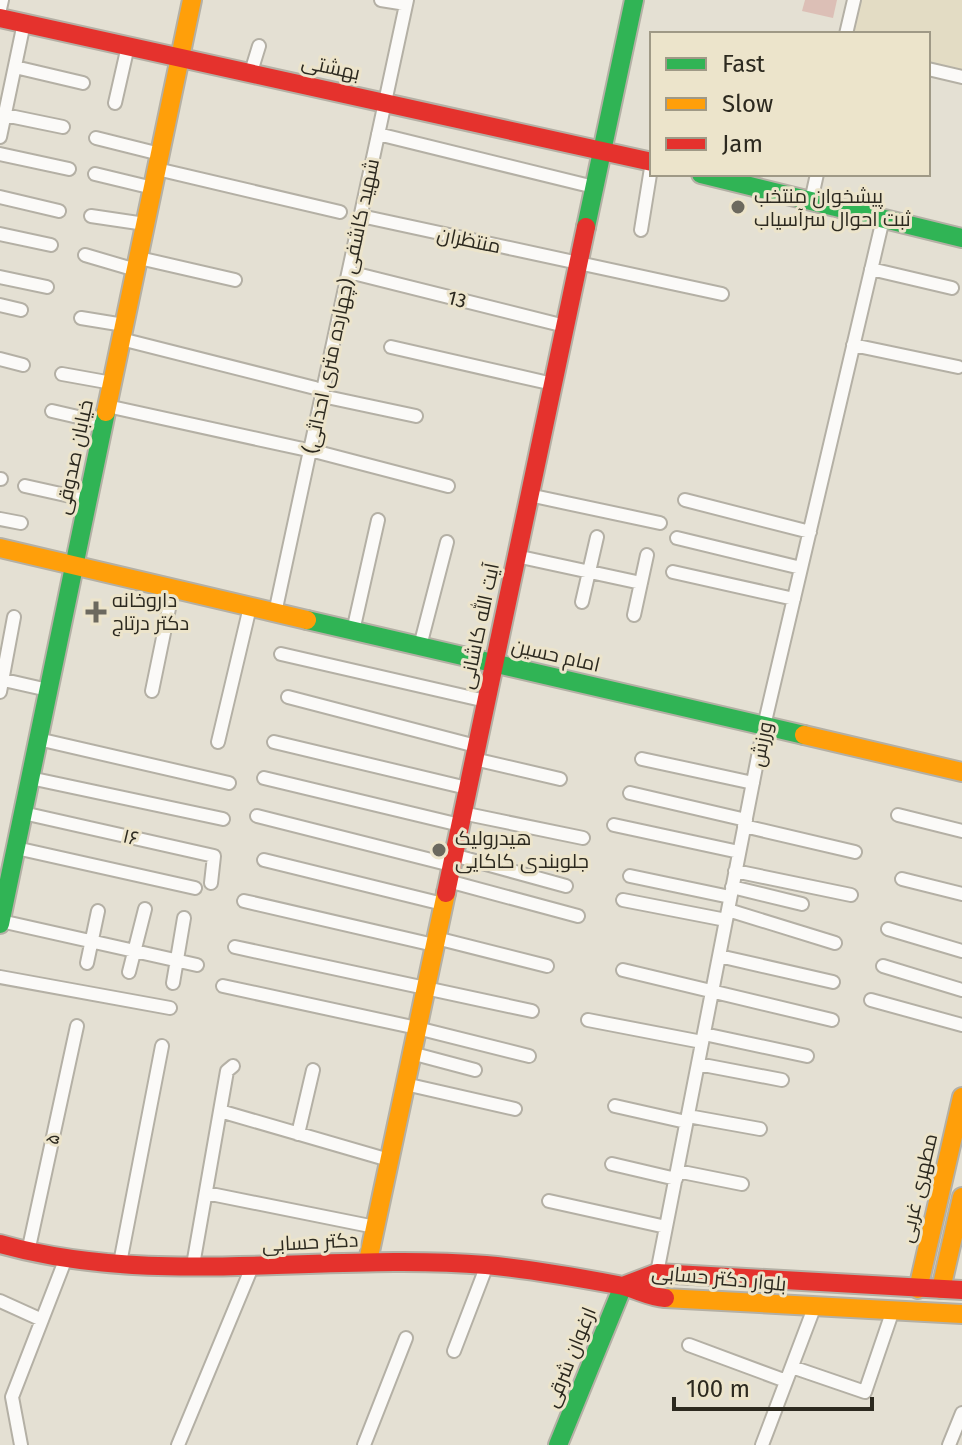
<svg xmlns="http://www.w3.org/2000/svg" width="962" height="1445" font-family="'Fira Sans',Cairo,sans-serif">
<rect width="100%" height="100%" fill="#e4e0d3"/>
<!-- built -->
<path fill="#e3dcc4" d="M859 0H962V73L928 65V34H852Z"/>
<!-- grass -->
<path fill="#dcbfb6" d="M805 0H837L833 18 802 11Z"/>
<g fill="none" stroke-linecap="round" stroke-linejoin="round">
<defs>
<path id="street" d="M381 0 406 4
M0 9 2 0
M846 34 854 0
M15 67 83 83
M928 69 962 77
M251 72 259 46
M115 103 128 46
M0 114 63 127
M378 134 594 187
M0 137 24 23
M96 138 160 154
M0 154 69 169
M157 169 340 212
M95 174 153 188
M0 197 59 211
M811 201 817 174
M91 216 145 224
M361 216 722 294
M641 230 652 162
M0 234 51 245
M85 255 136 270
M139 258 235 280
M871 269 952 288
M349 272 565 326
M0 277 47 287
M0 305 21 310
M81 318 124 325
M121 339 315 388
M853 345 958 367
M391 347 553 384
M0 359 23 365
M62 374 112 383
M322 396 416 416
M107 406 303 449
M52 411 104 423
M310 450 448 486
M0 479H1
M25 486 88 500
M529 495 660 523
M685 500 810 532
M0 519 21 523
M677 538 801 568
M516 556 641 583
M673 572 794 599
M582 602 597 537
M275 613 407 0
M634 615 647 555
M353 631 378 520
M420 646 447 542
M281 654 486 701
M0 679 48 690
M152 691 173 589
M0 692 14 617
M288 697 476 746
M38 739 229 783
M218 742 250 607
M274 742 467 788
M474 759 560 779
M642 759 753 783
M30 778 223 819
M264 778 460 825
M630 793 746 820
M23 813 214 856 211 883
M462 813 583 838
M898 815 962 831
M257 816 451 865
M614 825 739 852
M744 826 855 852
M16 848 195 888
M453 855 566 886
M264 860 443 904
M735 871 851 895
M630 876 730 897
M902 879 962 894
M448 881 578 916
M732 887 802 904
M623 900 726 920
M244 901 434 945
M728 910 835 943
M1 921 197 965
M888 929 962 951
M436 938 547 966
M235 947 532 1011
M719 956 833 982
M87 963 98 911
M883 966 962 990
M623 970 832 1020
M129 972 145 909
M0 977 170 1008
M173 983 184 918
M223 986 417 1028 529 1056
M871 1000 962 1025
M588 1020 702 1042
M704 1034 807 1056
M411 1053 475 1070
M698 1064 782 1080
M405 1084 515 1109
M615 1106 686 1122
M220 1111 389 1160
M688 1116 760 1129
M298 1134 313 1070
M612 1164 676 1179
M677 1171 742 1184
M206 1193 375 1227
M549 1201 666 1227
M28 1252 77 1026
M120 1263 162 1046
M193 1265 227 1071 233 1066
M657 1273 764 726 883 219
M0 1301 42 1320
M689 1345 786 1381
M454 1351 487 1265
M792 1367 865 1392 893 1310
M21 1445 12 1397 66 1258
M178 1445 252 1267
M364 1445 406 1338
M762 1445 814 1308
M949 1445 962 1413"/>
<path id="fast" d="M701 174 962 238
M586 227 634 0
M307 620 804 735
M0 924 106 412
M558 1445 623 1286"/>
<path id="slow" d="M106 412 192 0
M0 548 307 620
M804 735 962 772
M368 1261 446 893
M918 1289 962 1097
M941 1289 962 1197
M665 1298 962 1314"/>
<path id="jam" d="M0 18 652 162
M446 893 586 227
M0 1244C155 1288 327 1252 486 1265 530 1269 575 1277 618 1285 635 1288 648 1297 665 1298
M623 1286 657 1273 962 1290"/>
</defs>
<!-- street casing -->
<use href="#street" stroke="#b4b0a5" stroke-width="16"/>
<!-- fast casing -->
<use href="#fast" stroke="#b4b0a5" stroke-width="22"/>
<!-- slow casing -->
<use href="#slow" stroke="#b4b0a5" stroke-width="22"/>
<!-- jam casing -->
<use href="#jam" stroke="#b4b0a5" stroke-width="22"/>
<!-- street -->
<use href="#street" stroke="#fbfaf8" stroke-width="12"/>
<!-- fast -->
<use href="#fast" stroke="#30b455" stroke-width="18"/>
<!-- slow -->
<use href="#slow" stroke="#ff9f0a" stroke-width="18"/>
<!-- jam -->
<use href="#jam" stroke="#e5322d" stroke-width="18"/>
</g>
<!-- markers -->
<g fill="#6c695e" stroke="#ece4cb" stroke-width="3">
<circle cx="738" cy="207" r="8"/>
<path d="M92 600h8v8h8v8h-8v8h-8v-8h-8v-8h8z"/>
<circle cx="439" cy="850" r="8"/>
</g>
<g text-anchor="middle" stroke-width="6" stroke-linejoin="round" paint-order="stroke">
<!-- street labels -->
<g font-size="20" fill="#2c291f" stroke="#ece4cb">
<text transform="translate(331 67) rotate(12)" y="7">بهشتی</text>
<text transform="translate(469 240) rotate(12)" y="7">منتظران</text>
<text transform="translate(457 299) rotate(14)" y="7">13</text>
<text transform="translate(341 306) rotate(-78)" y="7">شهید کاشفی (چهارده متری احداثی)</text>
<text transform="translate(74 457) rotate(-78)" y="7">خیابان صدوقی</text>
<text transform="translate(479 626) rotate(-78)" y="7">آیت الله کاشانی</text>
<text transform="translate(556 655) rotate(13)" y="7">امام حسین</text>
<text transform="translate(761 744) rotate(-79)" y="7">ورزش</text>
<text transform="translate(131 837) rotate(13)" y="7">۱۶</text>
<text transform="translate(52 1139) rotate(-78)" y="7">۵</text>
<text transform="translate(918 1188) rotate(-77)" y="7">مطهری غربی</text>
<text transform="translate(310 1242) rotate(-3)" y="7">دکتر حسابی</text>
<text transform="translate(719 1278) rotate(5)" y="7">بلوار دکتر حسابی</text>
<text transform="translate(570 1357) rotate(-68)" y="7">ارغوان شرقی</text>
</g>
<!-- poi labels -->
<g font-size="20" fill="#2c291f" stroke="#ece4cb" text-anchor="start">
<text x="754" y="203">پیشخوان منتخب<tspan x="754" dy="23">ثبت احوال سرآسیاب</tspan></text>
<text x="112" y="607">داروخانه<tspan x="112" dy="23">دکتر درتاج</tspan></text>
<text x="455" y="845">هیدرولیک<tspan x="455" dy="23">جلوبندی کاکایی</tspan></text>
</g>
</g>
<!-- legend -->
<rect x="650" y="32" width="280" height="144" fill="#ece4cb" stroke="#9f9986" stroke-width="2"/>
<rect x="666" y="58" width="40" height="12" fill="#30b455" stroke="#9f9986" stroke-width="2"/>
<text x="722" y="72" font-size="24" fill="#2c291f">Fast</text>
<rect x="666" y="98" width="40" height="12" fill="#ff9f0a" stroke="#9f9986" stroke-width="2"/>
<text x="722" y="112" font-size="24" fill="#2c291f">Slow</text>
<rect x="666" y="138" width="40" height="12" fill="#e5322d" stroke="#9f9986" stroke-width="2"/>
<text x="722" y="152" font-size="24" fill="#2c291f">Jam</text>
<!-- scale -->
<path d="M674 1397v12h198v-12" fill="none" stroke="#2c291f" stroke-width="4"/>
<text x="686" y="1397" font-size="24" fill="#2c291f" stroke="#ece4cb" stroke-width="6" paint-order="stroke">100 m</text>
</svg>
